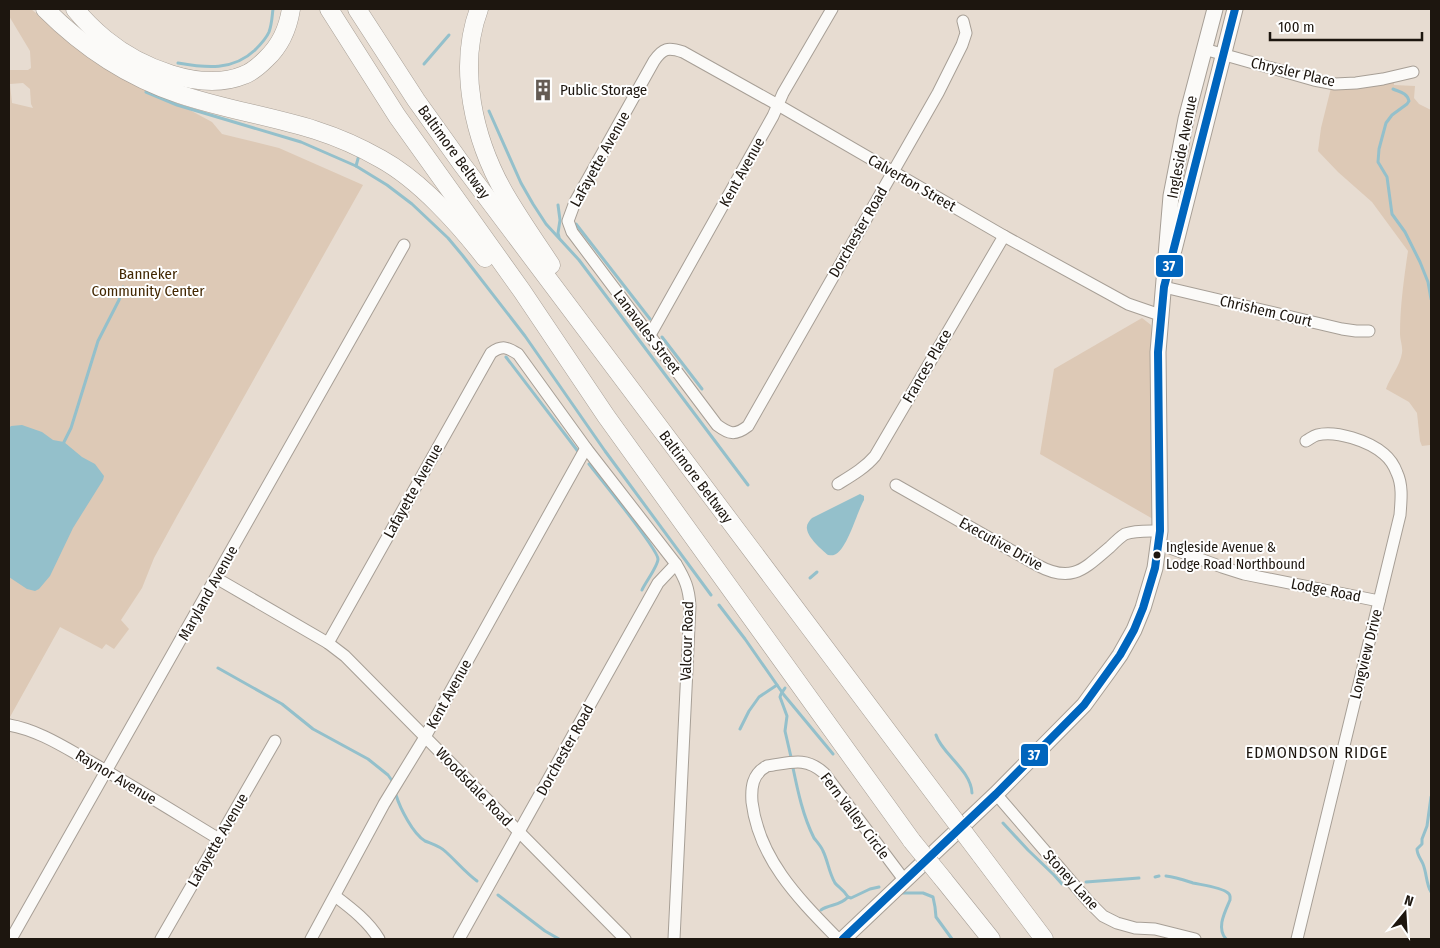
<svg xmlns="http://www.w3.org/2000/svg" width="1440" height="948" font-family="'Fira Sans Condensed',sans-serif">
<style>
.green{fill:#ddc9b6;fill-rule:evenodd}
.water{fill:#94c0cb}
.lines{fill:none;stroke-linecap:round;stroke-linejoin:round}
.stream{stroke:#94c0cb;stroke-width:3}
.minor-casing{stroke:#a79f96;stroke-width:13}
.major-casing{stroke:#a79f96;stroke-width:17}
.highway-casing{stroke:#a79f96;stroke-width:19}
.minor{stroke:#fbfaf8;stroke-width:11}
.major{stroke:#fbfaf8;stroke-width:15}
.highway{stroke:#fbfaf8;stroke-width:18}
.highway-bridge-casing{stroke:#a79f96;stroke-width:19;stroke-linecap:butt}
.highway-bridge{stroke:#fbfaf8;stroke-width:18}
.bus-1-casing{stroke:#fff;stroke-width:11}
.bus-1{stroke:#0065bd;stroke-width:8}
.bus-dot{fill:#1d160f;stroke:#fff;stroke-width:2}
.labels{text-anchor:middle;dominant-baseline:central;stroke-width:4;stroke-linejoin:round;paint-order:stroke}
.bus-label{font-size:14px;fill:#1d160f;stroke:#fff;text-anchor:start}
.street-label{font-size:15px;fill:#1d160f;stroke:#fff}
.poi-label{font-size:15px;fill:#1d160f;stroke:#fff;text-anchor:start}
.park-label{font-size:15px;fill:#422702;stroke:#fff}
.neighbourhood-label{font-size:16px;letter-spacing:1px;fill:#1d160f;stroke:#fff}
.line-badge{stroke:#fff;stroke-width:2}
.badge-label{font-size:14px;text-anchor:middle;font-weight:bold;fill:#fff}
</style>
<rect width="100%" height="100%" fill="#e7dcd1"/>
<g class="green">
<path d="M9,9h22l53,44 128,69 10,12 57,14 84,37 -186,331 -23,42 -12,30 -21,32 8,9 -15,20 -8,-5 -4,5 -42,-22 -50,90 -1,-1v-646h19l3,-2 -1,-17 -21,-35zM23,83l7,6 1,15 2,4 -21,-5 -2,-19z"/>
<path d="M1394,82v3l21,1 -1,12 5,6 12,6v332l-1,3 -8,1 -2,-5 -3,-28 -8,-11 -23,-13c4,-12 14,-23 16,-36 1,-6 -2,-13 -2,-19 0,-28 4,-56 8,-83l-36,-49 -34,-30 -20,-21 3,-23 10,-40z"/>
<path d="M1142,318l9,7 1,9 1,185 -113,-65 14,-85z"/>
</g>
<g class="water">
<path d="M22,425l20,7 11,8 11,2 18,15 13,7 9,12 -1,4 -30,48 -23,48 -11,13 -4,2 -8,-2 -18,-12v-149l2,-2z"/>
<path d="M860,494l4,2v4c-7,12 -16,47 -28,54 -3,2 -5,1 -8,1 -6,-5 -20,-17 -21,-26 -1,-4 2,-8 5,-11z"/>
</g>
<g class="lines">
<g class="stream">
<path d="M178,63c28,5 55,8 77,-13 5,-5 11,-11 14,-18 3,-8 3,-16 4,-23"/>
<path d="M424,64l25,-29"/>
<path d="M1393,89c7,3 14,4 16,12l-2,3 -15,11 -6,8 -7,26 -1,13 9,15 5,37 13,18 15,30 8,20 3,17"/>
<path d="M146,92l31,13 124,37 55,24 31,19 25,19 36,34 15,18 62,80 80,115 106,144"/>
<path d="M489,111l32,72 12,21 13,20 33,36 169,225"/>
<path d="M356,166l3,-11"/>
<path d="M558,205l2,15 -2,13 1,4"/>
<path d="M576,224l74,95"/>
<path d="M662,337l40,52"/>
<path d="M506,357l74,97"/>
<path d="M64,442l7,-14 27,-87 21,-41 4,-13"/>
<path d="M589,464c10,13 69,85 69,95 0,7 -13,24 -16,31"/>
<path d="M810,578l7,-6"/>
<path d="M719,605l26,34 39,56 49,59"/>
<path d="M218,668l64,36 31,25 55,30 20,16 5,7"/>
<path d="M785,688l-4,6 -1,3 7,19 -2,15 6,26"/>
<path d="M740,729l9,-18 10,-14 18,-12"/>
<path d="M936,735c6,19 35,35 36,58"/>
<path d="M793,768c5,24 10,48 21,70 3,4 7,8 9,13 5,10 6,22 12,32 4,5 8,6 13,14"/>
<path d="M396,795c4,13 17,39 29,46 7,3 15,5 21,11 10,9 19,20 31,29"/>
<path d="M1431,797l-4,29 -5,13v5l-5,5c0,6 4,10 6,15 4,10 3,20 8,28"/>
<path d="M1003,823l25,27 26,25 8,9"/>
<path d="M1166,876c10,1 18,4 27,7 9,2 28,4 35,10 3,2 2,4 2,7 -5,12 -14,28 -4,39"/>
<path d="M1155,877l4,-1"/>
<path d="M1086,882l53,-4"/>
<path d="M903,893h20l10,4 2,10 1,10 16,22"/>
<path d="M498,895l47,36 14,8"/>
<path d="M821,910c9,-6 19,-4 27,-13l3,1 19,-9 9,-2"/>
</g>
<g class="minor-casing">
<g id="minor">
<path d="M963,21l3,12 -4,12 -24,48 -190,333c-13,10 -19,8 -31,-1l-145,-193 -4,-11 7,-19 79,-141c9,-13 14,-14 29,-9l95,53 226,131 124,68 32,11"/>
<path d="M1204,49l110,31 21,4 21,-1 27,-4 30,-7"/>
<path d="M1164,287l178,42 14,2h13"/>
<path d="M650,335l123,-219 10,-23 49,-84"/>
<path d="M838,484c13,-8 27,-16 37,-28l129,-220"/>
<path d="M896,485l141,80c35,19 47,4 73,-18 4,-4 10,-10 15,-13 11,-4 24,-3 35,-3"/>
<path d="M1159,544l63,23 22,7 135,27"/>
<path d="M216,578l112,65 17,13 280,283"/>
<path d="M328,643l163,-290c11,-8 16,-6 27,1l68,94 90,116c9,15 13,24 14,42l-16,333"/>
<path d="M9,725c29,5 55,22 80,36 44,25 87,52 130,78"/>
<path d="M996,794l93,108 14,14 14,7 18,5 20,1 40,10"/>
<path d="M335,896c17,13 33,25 44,43"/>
<path d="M11,939l393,-694"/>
<path d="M161,939l114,-198"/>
<path d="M311,939l73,-135 41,-67 161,-289"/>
<path d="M459,939l199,-356 18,-19"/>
<path d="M838,939c-38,-39 -79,-79 -86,-137 -1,-14 0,-28 15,-36 23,-3 38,-10 57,7l81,108"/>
<path d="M1297,939l103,-424c1,-14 3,-29 -3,-42 -3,-8 -7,-14 -13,-19 -15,-13 -48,-24 -67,-19 -4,1 -7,4 -11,6"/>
</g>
</g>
<g class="major-casing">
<g id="major">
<path d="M1174,250l61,-241"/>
<path d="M843,939l153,-145 88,-89 24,-33 12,-17 14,-25 9,-22 12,-40 5,-37 -2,-179 13,-156 15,-77 29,-110"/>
</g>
</g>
<g class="highway-casing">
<g id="highway">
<path d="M45,9c38,38 83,68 134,85 44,15 91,22 136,36 22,7 45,17 66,29 38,21 77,64 104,99"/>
<path d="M75,9c9,11 19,21 30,30 34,28 96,54 139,36 8,-3 16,-10 22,-16 14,-13 22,-31 25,-50"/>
<path d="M329,9l68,107 125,175 84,125 306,425"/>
<path d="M357,9l59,91 45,63 482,642"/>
<path d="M479,9c-22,59 -5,131 26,185 14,24 30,47 46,71"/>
<path d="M980,854l64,85"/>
<path d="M943,879l48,60"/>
</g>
</g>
<use href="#minor" class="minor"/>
<use href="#major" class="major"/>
<use href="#highway" class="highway"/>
<g class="highway-bridge-casing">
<g id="highway-bridge">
<path d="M943,805l37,49"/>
<path d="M912,841l31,38"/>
</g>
</g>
<use href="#highway-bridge" class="highway-bridge"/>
<g class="bus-1-casing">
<path id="bus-1" d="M843,939l153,-145 88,-89 36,-50 14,-25 9,-22 12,-40 5,-37 -2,-179 6,-65 71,-278"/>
</g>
<use href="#bus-1" class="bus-1"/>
</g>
<defs>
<g id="building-bare" transform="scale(1.725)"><path d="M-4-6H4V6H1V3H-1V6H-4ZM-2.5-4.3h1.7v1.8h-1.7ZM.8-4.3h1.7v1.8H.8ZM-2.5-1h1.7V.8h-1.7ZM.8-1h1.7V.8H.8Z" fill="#645b53" stroke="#fff" stroke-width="2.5" paint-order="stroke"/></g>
</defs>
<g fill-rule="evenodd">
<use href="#building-bare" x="543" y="90"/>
</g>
<circle class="bus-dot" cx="1157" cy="555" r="4.5"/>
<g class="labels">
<g class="bus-label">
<text x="1166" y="547">Ingleside Avenue &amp;<tspan x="1166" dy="17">Lodge Road Northbound</tspan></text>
</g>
<g class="street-label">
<text transform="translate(1293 72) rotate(13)">Chrysler Place</text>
<text transform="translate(1182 147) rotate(-79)">Ingleside Avenue</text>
<text transform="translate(454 152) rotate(54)">Baltimore Beltway</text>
<text transform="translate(600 159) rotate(-61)">LaFayette Avenue</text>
<text transform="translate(742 172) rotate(-61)">Kent Avenue</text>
<text transform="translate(912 183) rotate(30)">Calverton Street</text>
<text transform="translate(858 232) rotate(-60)">Dorchester Road</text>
<text transform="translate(1266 311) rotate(13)">Chrishem Court</text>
<text transform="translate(647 332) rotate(53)">Lanavales Street</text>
<text transform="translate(927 366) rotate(-60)">Frances Place</text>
<text transform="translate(696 477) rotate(53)">Baltimore Beltway</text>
<text transform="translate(413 491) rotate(-61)">Lafayette Avenue</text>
<text transform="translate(1001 544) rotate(29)">Executive Drive</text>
<text transform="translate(1326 590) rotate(11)">Lodge Road</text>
<text transform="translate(208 593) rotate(-61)">Maryland Avenue</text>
<text transform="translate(687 641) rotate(-88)">Valcour Road</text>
<text transform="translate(1366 654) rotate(-76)">Longview Drive</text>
<text transform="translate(449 694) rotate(-61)">Kent Avenue</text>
<text transform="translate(565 750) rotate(-61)">Dorchester Road</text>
<text transform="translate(116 777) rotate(31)">Raynor Avenue</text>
<text transform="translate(474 787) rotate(46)">Woodsdale Road</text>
<text transform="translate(855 816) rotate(53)">Fern Valley Circle</text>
<text transform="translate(218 840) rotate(-60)">Lafayette Avenue</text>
<text transform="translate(1071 880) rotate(48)">Stoney Lane</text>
</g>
<g class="poi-label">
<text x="560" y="90">Public Storage</text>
</g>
<g class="park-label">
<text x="148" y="274">Banneker<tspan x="148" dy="17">Community Center</tspan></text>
</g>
<g class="neighbourhood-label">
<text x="1317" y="752">EDMONDSON RIDGE</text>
</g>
</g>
<g class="line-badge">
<rect x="1155" y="254" width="29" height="24" rx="5" fill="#0065bd"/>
<rect x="1020" y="743" width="29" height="24" rx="5" fill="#0065bd"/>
</g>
<g class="badge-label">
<text x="1169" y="271">37</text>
<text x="1034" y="760">37</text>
</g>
<rect width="1440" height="948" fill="none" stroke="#1d160f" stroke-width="20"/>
<g transform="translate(1405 913) rotate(18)" stroke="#ffffff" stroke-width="4" paint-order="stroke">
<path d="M0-4L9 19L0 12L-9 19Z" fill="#1d160f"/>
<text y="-8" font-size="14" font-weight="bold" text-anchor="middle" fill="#1d160f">N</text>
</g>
<path d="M1270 32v8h152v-8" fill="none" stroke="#1d160f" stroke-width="2.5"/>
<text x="1278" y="32" font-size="15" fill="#1d160f" stroke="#ffffff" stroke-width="4" paint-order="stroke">100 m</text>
</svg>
